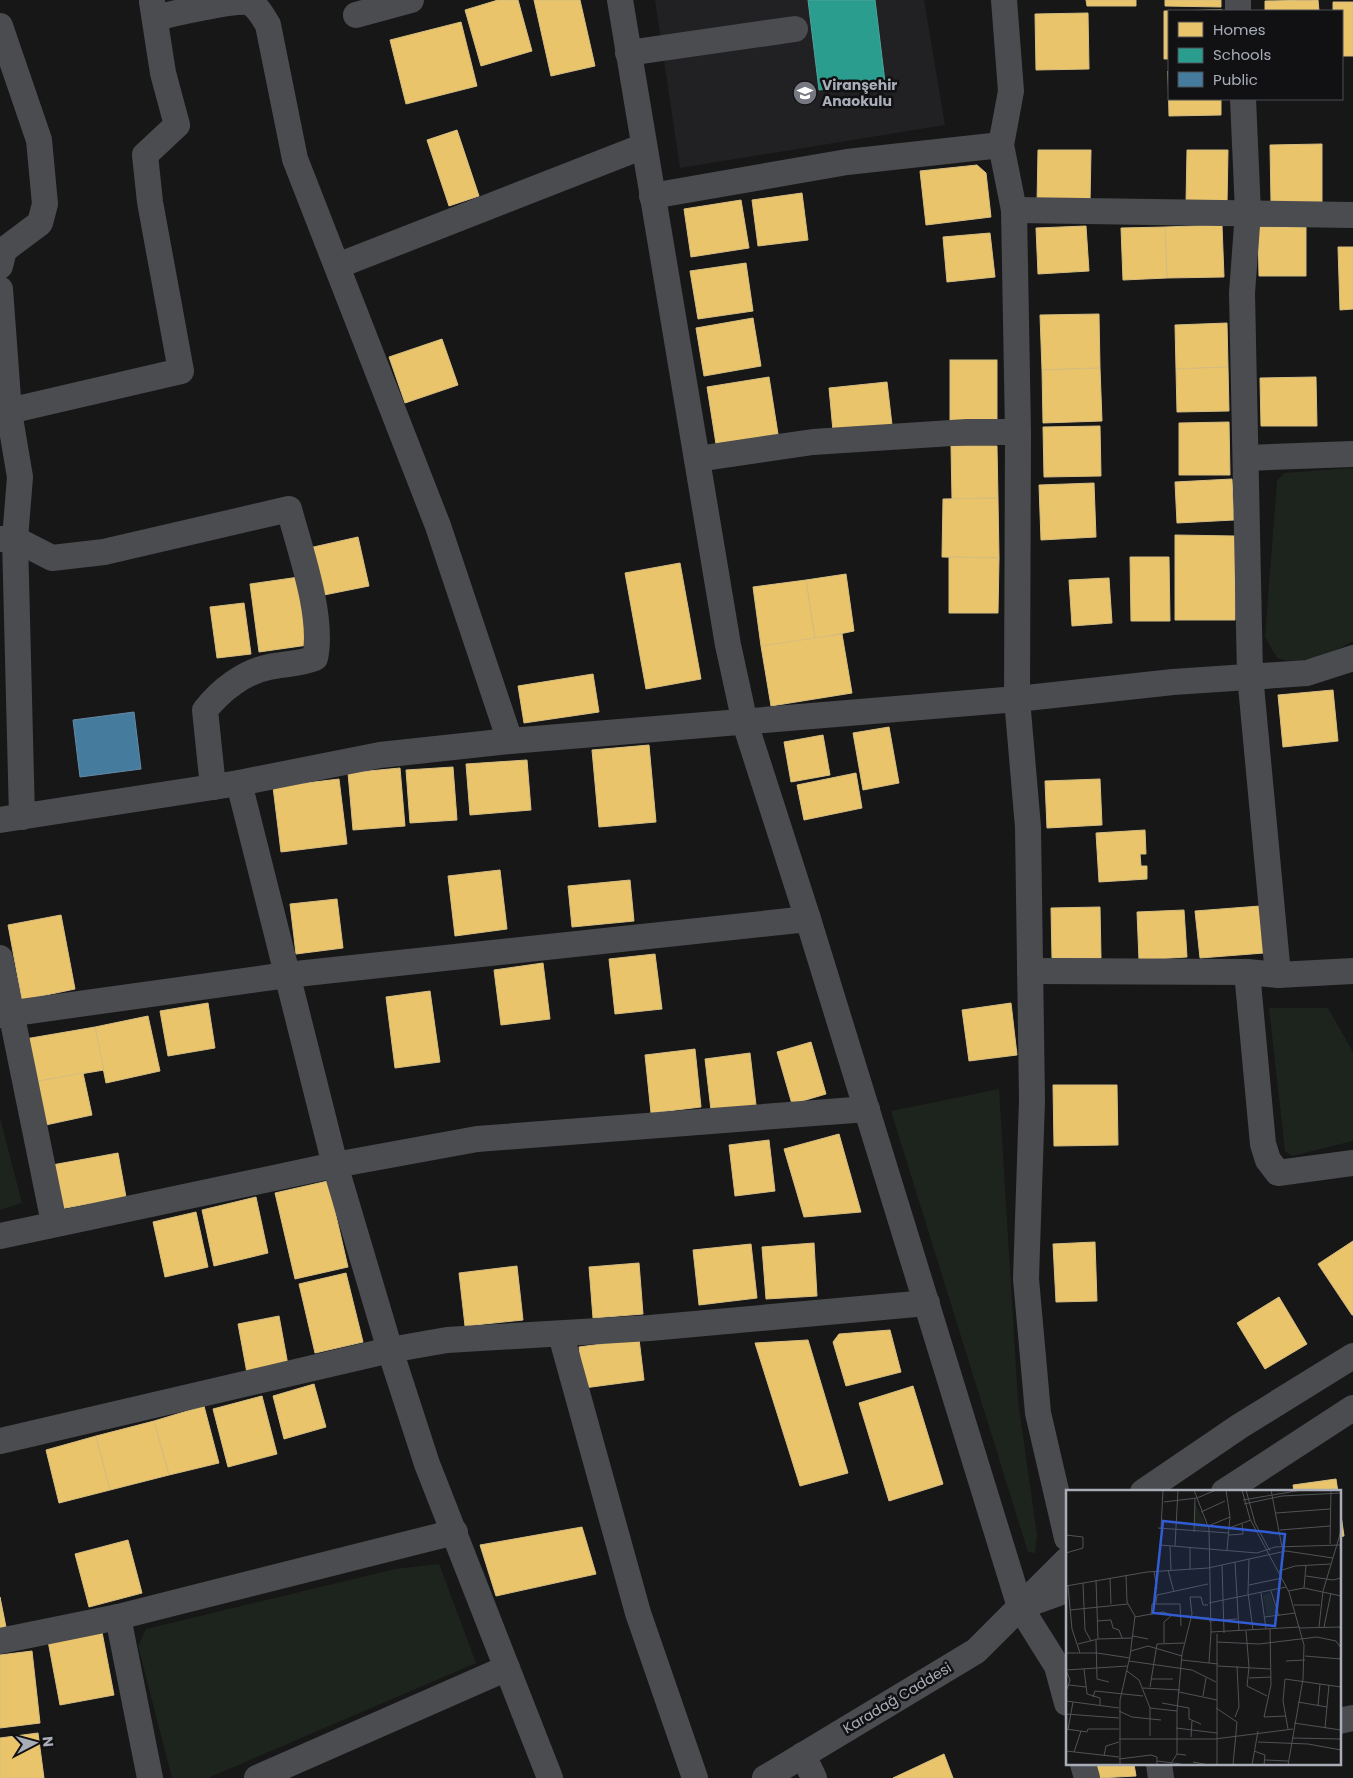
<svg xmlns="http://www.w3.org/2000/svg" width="1353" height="1778" font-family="Poppins,sans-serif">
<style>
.built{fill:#212123}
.green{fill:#1d241e}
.homes{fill:#e9c46a;stroke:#d6bd81}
.schools{fill:#2a9d8f;stroke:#50a29b}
.public{fill:#457b9d;stroke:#638aa5}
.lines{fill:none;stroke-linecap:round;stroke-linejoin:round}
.minor{stroke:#4b4c50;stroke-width:26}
.labels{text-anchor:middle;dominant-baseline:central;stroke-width:5;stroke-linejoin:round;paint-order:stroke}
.poi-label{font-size:14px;font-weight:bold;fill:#a8adb8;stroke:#111113;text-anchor:start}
.street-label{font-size:14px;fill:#a8adb8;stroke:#111113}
.inset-road{fill:none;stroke:#515357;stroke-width:1}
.view{fill:#325cd3;fill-opacity:0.15;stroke:#325cd3;stroke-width:2.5}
.inset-edge{fill:none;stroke:#a8adb8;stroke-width:2.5}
</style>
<rect width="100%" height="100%" fill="#171717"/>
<path class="built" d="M655,0h269l21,125 -265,43z"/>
<g class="green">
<path d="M1353,468v173c-20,12 -53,25 -76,17l-12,-21 12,-156 7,-8z"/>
<path d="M1328,1008l25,44v89l-61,15 -7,-5 -16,-143z"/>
<path d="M999,1089l19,312 19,134 -2,18 -7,-1 -137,-441z"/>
<path d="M0,1118l22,85 -22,7z"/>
<path d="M439,1564l37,99 -268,115h-36l-34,-132 8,-17 249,-60z"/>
</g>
<g class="homes">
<path d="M498,0h20l14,51 -51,15 -16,-56z"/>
<path d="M534,0h46l15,66 -44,10z"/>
<path d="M1086,0h50v6h-49z"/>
<path d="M1165,0h56v7l-56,-1z"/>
<path d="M1318,0l1,11h-54v-10z"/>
<path d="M1333,2h20v54h-11v-45h-9z"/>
<path d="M1222,10l-53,1v48h-5v-48z"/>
<path d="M1088,13l1,56 -53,1 -1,-56z"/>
<path d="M461,22l16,64 -71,18 -16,-64z"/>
<path d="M1168,71l1,28h52v16l-52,1z"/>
<path d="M457,130l22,66 -30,10 -22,-66z"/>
<path d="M1322,144v58l-51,1 -1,-58z"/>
<path d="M1038,150h53l-1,53h-53z"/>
<path d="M1187,150h41l-1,54 -41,-1z"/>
<path d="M977,165l9,8 5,44 -65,8 -6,-54z"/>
<path d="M802,193l6,47 -50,6 -6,-46z"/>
<path d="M741,200l8,48 -58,9 -7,-48z"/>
<path d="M1222,225l2,52 -57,1 -2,-51z"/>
<path d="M1086,226l3,45 -51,3 -2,-46z"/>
<path d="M1165,227l2,51 -44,2 -2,-52z"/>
<path d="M1258,227h48v49h-47z"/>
<path d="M990,233l5,44 -48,5 -4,-45z"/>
<path d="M1338,247h15v62l-13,1z"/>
<path d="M746,263l7,48 -55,8 -8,-48z"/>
<path d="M1099,314l1,54 -58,2 -2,-55z"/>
<path d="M753,318l8,48 -57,10 -8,-48z"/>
<path d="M1227,323l1,44 -52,2 -1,-44z"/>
<path d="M442,339l16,46 -53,18 -16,-46z"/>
<rect x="950" y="360" width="47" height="60"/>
<path d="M1228,367l1,44 -52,1 -1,-43z"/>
<path d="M1100,368l2,53 -59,2 -1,-53z"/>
<path d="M769,377l9,57 -62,10 -9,-57z"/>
<path d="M1316,377l1,49h-56l-1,-48z"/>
<path d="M887,382l5,43 -59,6 -4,-43z"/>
<path d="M1229,422l1,53h-51v-52z"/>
<path d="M1100,426l1,50 -57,1 -1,-50z"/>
<path d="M951,446h46l1,52 -46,1z"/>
<path d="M1232,479l2,41 -57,3 -2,-41z"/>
<path d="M1094,483l2,54 -55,3 -2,-55z"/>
<path d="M998,498l1,60 -57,-1 1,-58z"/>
<path d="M1175,535l60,1v84h-60z"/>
<path d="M358,537l11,49 -50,10 -10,-48z"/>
<path d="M949,557l50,1 -1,55h-49z"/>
<path d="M1130,557h39l1,64h-39z"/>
<path d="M680,563l21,116 -55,10 -21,-116z"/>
<path d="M846,574l8,57 -39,8 -9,-59z"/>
<path d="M299,577l9,68 -49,7 -9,-68z"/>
<path d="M1109,578l3,45 -40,3 -3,-46z"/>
<path d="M806,580l9,59 -54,7 -8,-59z"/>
<path d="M244,603l7,51 -34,4 -7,-51z"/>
<path d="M842,634l10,59 -81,13 -10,-60z"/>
<path d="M593,674l6,38 -75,11 -6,-37z"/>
<path d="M1333,690l5,51 -55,6 -5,-52z"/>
<path d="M889,727l10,56 -36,7 -10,-57z"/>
<path d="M823,735l7,40 -39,7 -7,-40z"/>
<path d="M649,745l7,77 -57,5 -7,-77z"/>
<path d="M527,760l4,50 -61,5 -4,-51z"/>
<path d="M453,767l4,53 -47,3 -4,-53z"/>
<path d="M400,768l5,58 -52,4 -5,-57z"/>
<path d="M856,773l6,35 -58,12 -7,-35z"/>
<path d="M339,779l8,65 -66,8 -8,-65z"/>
<path d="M1100,779l2,46 -55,3 -2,-47z"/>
<path d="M1145,830l1,24h-6l1,12h6v13l-48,3 -3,-49z"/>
<path d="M500,870l7,59 -52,7 -7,-60z"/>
<path d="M630,880l4,41 -62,6 -4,-41z"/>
<path d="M337,899l6,49 -47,6 -6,-50z"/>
<path d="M1260,906l4,47 -64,5 -5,-47z"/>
<path d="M1100,907l1,51h-49l-1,-50z"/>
<path d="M1184,910l3,47 -48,3 -2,-48z"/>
<path d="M61,915l14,74 -53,11 -14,-75z"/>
<path d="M655,954l7,55 -47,5 -6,-55z"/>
<path d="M543,963l7,56 -49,6 -7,-55z"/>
<path d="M430,991l10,71 -45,6 -9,-71z"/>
<path d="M208,1003l7,45 -47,8 -8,-45z"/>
<path d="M1011,1003l6,52 -48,6 -7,-51z"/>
<path d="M148,1016l12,55 -54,12 -11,-56z"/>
<path d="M95,1027l9,43 -71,12 -8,-43z"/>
<path d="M811,1042l15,52 -34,10 -15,-52z"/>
<path d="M695,1049l6,58 -50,6 -6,-58z"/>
<path d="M750,1053l6,52 -45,5 -6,-51z"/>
<path d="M83,1073l9,42 -51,11 -8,-44z"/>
<path d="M1053,1085h64l1,60 -64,1z"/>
<path d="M839,1134l22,78 -57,5 -20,-68z"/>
<path d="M769,1140l6,51 -40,5 -6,-51z"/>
<path d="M118,1153l8,44 -66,12 -8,-44z"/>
<path d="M328,1181l20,86 -53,12 -20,-86z"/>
<path d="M256,1197l12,56 -54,13 -12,-56z"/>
<path d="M196,1212l12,55 -43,10 -12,-55z"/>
<path d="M1353,1241v74h-1l-34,-51z"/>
<path d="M1095,1242l2,59 -41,1 -3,-58z"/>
<path d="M814,1243l3,53 -51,3 -4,-52z"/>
<path d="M751,1244l6,54 -58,7 -6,-55z"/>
<path d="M639,1263l4,51 -50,4 -4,-51z"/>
<path d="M517,1266l6,54 -58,6 -6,-53z"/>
<path d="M346,1273l17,69 -48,11 -16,-69z"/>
<path d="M1279,1297l28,47 -42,25 -28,-46z"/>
<path d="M279,1316l9,49 -41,8 -9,-49z"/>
<path d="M890,1330l11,42 -55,14 -13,-44 6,-8z"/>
<path d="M639,1339l5,41 -60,8 -5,-41z"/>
<path d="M808,1340l40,133 -48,13 -45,-143z"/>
<path d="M314,1384l12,43 -42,12 -11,-43z"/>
<path d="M913,1386l30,98 -54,17 -30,-98z"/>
<path d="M262,1396l15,58 -49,13 -15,-58z"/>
<path d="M204,1406l15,57 -50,12 -15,-54z"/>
<path d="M154,1421l15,54 -59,15 -14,-54z"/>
<path d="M96,1436l14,54 -51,13 -13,-53z"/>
<path d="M1336,1479l2,13h-44l-1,-7z"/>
<path d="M1339,1502l5,34 -5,1z"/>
<path d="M582,1527l14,47 -100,22 -16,-51z"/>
<path d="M128,1540l14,53 -53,14 -14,-53z"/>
<path d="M0,1597l6,30 -6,1z"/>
<path d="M102,1632l12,63 -54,10 -12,-64z"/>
<path d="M32,1651l8,72 -40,5v-73z"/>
<path d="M38,1733l6,45h-44v-40z"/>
<path d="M944,1754l9,24h-60z"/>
<path d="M1094,1764h40l2,12 -38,2z"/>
</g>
<path class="schools" d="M808,0h67l10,82 -66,8z"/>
<path class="public" d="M134,712l7,57 -61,8 -7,-57z"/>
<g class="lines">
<g class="minor">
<path d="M620,0l108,645 17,78 63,196 212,688 37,59 10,37"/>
<path d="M1004,0l7,91 -10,54 13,65 4,222 -1,267 11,128 4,273 -6,179 12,134 29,125"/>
<path d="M1238,0v11"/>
<path d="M356,15l55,-15"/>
<path d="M156,18c18,-5 78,-18 92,-16 10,4 15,15 20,23l27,134 143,367 72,215"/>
<path d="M0,26l39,114 6,64 -5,19 -36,27 -4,16"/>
<path d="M628,53l167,-24"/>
<path d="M1243,99l5,113 -6,81 8,382 28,300"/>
<path d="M652,196l195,-34 154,-17"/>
<path d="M1014,210l339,5"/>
<path d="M337,266l307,-120"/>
<path d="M0,289l9,123 11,65 -5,62 7,278"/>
<path d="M0,413l181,-42 -31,-169 -5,-47 32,-30 -14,-52 -11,-71"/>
<path d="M1246,458l107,-4"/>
<path d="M697,459l116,-17 154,-10h51"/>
<path d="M0,539h15l37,19 52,-6 185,-43c11,41 35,108 26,149 -15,6 -30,6 -46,9 -25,5 -48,23 -64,43l8,77"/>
<path d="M239,783l96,382 55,185 37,114 123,314"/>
<path d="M0,820l239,-37 141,-28 130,-14 507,-42 156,-17 134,-9 46,-15"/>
<path d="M0,958l54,265"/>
<path d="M1030,971l217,1 31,3 75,-4"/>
<path d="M1247,972l16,172 5,16 10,13 75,-10"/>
<path d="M0,1015l287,-40 521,-56"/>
<path d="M0,1236l335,-71 142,-26 390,-30"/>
<path d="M561,1335l77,278 57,165"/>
<path d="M0,1441l390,-91 57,-10 203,-12 277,-25"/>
<path d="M1143,1492l97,-66 113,-70"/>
<path d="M1224,1492l129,-84"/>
<path d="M1028,1604l39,-14"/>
<path d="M118,1617l32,161"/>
<path d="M0,1641l118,-24 337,-85"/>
<path d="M1339,1721l14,-3"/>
<path d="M803,1755l11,23"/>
<path d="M1083,1764l4,14"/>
<path d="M1159,1764l2,14"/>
<path d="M257,1778l250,-110"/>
<path d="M765,1778l211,-127 91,-91"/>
</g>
</g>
<defs>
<g id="school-disc" transform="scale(1.25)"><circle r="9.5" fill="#757880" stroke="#111113"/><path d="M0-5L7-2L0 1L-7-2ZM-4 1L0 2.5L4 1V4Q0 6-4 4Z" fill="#fff"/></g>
</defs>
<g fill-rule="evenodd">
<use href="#school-disc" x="805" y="93"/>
</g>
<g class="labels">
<g class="poi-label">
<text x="822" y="85">Viranşehir<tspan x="822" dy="16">Anaokulu</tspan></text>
</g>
<g class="street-label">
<text transform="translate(897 1698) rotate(-31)">Karadağ Caddesi</text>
</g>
</g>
<g transform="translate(1066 1490)">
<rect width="275" height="275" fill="#171717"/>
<path d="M129,13l12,24v4l-12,-2zM204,103l7,21 -10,2 -4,-21z" fill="#1d241e"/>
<path class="inset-road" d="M128,0l15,39 2,103 89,-5M160,0l4,27 -3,33M176,0l8,29 39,73 15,53 -1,34 -15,86M180,0l9,33 15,28M205,0l11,57M177,10l59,-10M98,12l33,-4 19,-8M178,14l38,-8 59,-3M135,22l24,-11M210,23l54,-4M142,36l22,-9M92,38l71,5M163,38l22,-8M95,39l2,-39M214,40l50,-4M128,42l1,-33M0,45l17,2v11l-17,5M163,45l14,-1 -1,-10M264,54l1,-54M94,55l97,8 18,-6 66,-2M104,56l1,24M109,56l3,-56M183,69l-1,34 5,37M169,72l4,69M156,75l2,68M124,79v-22M102,80l6,22M88,81l3,18M213,81l16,-5 36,-2M240,86l27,4 8,-2M44,88l1,26M30,90l2,59M17,93l2,47 6,11M183,95l33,-7M0,96l81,-14 61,-4 78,-17 47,7M2,96l4,43 8,24M238,98l2,-23M205,101l8,25M222,101l16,-3 37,8M195,103l5,36M90,113l1,-8 51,-11M143,113l77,-16M228,115h26M4,120l58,-6M85,125l1,-11h28l1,22M69,127l28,-5 9,3 37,3M199,127l30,-4M31,131l14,-1 2,8 6,2 3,8M143,131l28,-2M253,137l4,-36 18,-60M258,137l7,-34M234,138l41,-1M204,139l1,56 -7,32 22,-1M180,141l3,36 -2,19 20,10M151,144v131M67,146l15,3M30,150l1,39 12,3M151,152l42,2 58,-7 19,4 5,7M98,153v-21l8,-7M12,154l20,-5 34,-1M65,161l17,-5 34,10M0,163h31l33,5M239,166l36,3M116,170l36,4M63,171l63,9 24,12M220,171l19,-1M143,173l2,-31M152,176l52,3M18,179l3,25 13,4v8M0,180l61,-4M61,181l12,9 11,28 27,3M183,188l22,-1M85,189h22M3,195l17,2M84,197l7,-43 27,-1M77,198l37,2M0,202l4,-12 -4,-10M113,202l38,8M137,206l3,-18M27,207l2,-6 48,5M0,211l53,7M232,212l29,5M96,213l27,5v11l12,5M252,216l2,-22M150,218l21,14 -4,43M53,221l13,6 29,3M0,224l53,4M169,227l4,-10 -2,-41M228,233l47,7M110,238l41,5M259,238l4,-43M0,239l21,3 1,-3h31M2,239l5,-27M222,239l-5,-28 2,-22 56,8M84,246v-28M125,247l1,-16M226,248l49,1M53,249h96l78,-10M192,252l50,2 33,6M0,261l53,6M188,261l11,4 -1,10M8,262l7,-21M111,264v-43l5,-57 10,-40 -2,-17h11l2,8h5M38,266l2,-10 13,-4M53,269l32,-4 6,2v8M199,270l23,1M91,271l24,3M127,272l16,3M54,275v-65l10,-44 5,-40 -8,-14 -1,-27M104,275l7,-11 9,1M186,275l6,-34"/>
<path class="view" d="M97,31l122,13 -10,92 -122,-13z"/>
<rect width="275" height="275" class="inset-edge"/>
</g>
<rect x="1168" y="10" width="175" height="90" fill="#111113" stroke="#4d4f55"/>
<rect x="1178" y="22" width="25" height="15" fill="#e9c46a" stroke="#4d4f55"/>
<text x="1213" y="35" font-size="15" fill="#a8adb8">Homes</text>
<rect x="1178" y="48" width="25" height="15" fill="#2a9d8f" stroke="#4d4f55"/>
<text x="1213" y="60" font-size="15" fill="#a8adb8">Schools</text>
<rect x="1178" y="72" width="25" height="15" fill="#457b9d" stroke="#4d4f55"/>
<text x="1213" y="85" font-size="15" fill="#a8adb8">Public</text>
<g transform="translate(35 1743) rotate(84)" stroke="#111113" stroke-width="4" paint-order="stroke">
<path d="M0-4L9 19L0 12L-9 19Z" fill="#a8adb8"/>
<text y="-8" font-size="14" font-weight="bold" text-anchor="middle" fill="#a8adb8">N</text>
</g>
</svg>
